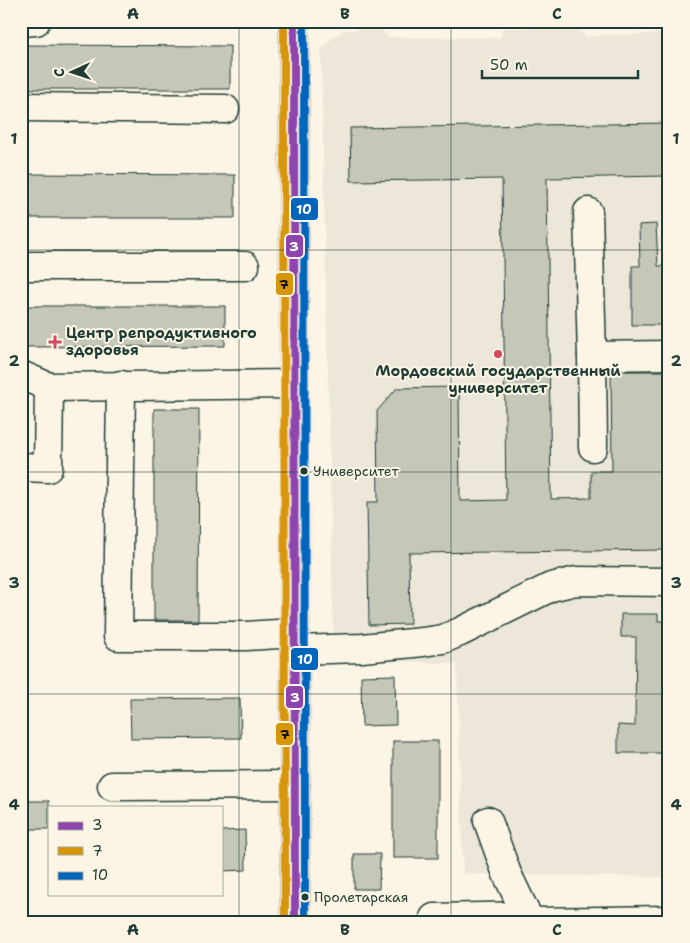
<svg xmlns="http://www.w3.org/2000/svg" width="690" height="943" font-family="'Shantell Sans',sans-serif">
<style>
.built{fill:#ece7d8}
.building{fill:#c5c7b9;stroke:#1f3d34}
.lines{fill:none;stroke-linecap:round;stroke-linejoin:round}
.minor-casing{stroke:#1f3d34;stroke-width:31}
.major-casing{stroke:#1f3d34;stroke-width:31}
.minor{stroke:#fcf5e5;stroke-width:28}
.major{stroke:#fcf5e5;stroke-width:28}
.bus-1-casing{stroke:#fcf5e5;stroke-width:11}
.bus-2-casing{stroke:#fcf5e5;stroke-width:11}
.bus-3-casing{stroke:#fcf5e5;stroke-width:11}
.bus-1{stroke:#8e44ad;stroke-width:8}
.bus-2{stroke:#d79608;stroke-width:8}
.bus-3{stroke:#0065bd;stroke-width:8}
.grid{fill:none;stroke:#1f3d34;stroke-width:1;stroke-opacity:0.55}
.poi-dot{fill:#d1495b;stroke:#fcf5e5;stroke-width:2}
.bus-dot{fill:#1f3d34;stroke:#fcf5e5;stroke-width:2}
.labels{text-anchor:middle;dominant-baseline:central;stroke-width:4;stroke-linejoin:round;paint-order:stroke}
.bus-label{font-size:14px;fill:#1f3d34;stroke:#fcf5e5;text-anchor:start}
.poi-label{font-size:15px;font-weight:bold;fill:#1f3d34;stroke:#fcf5e5;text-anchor:start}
.line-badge{stroke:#fcf5e5;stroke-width:2}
.badge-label{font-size:14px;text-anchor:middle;font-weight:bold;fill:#fff}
.pale-badge-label{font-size:14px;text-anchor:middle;font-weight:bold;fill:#111}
.neatline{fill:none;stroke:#1f3d34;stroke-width:2}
.grid-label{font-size:16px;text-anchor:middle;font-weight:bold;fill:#1f3d34}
</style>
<rect width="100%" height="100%" fill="#fcf5e5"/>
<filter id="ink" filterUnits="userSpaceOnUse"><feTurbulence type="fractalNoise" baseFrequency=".02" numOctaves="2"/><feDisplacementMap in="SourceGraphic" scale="10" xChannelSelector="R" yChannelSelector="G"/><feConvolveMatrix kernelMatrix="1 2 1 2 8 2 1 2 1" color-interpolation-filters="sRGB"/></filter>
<g filter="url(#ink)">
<path class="built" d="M378,28l11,9 112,1 1,-10h74l9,8 84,-3v844l-206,-3 -6,-210 -123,-6 -13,-608 12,-13 11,-7z"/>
<g class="building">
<path d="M21,45l209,1v43h-209z"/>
<path d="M669,123v53l-122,2 4,321 40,-1v-27h21l-1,-100h58v179l-260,3 1,71 -41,1 -2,-123h11l-1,-91 20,-23 62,-1 1,114 46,-1 -4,-321 -151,2 -1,-53z"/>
<path d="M21,174l214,1v43h-214z"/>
<path d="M656,224l2,42h11v59h-37v-59h8l-1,-41z"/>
<path d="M21,306h204v40l-204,1z"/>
<path d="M154,409h45l-1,211h-44z"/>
<path d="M621,614h37v7h11v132h-51v-28l17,1 1,-89h-15z"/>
<path d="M395,675l1,50 -34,1 -1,-50z"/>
<path d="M240,698l1,40 -110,1 -1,-40z"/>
<rect x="393" y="741" width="45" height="117"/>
<rect x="21" y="801" width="28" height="28"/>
<path d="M245,830l1,40 -25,1v-40z"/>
<path d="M354,854h26l-1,35h-25z"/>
</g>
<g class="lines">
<g class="minor-casing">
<g id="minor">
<path d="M21,22l15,-1"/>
<path d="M21,107l204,2"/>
<path d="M588,212l4,144 77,-1"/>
<path d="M21,266h224"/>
<path d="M592,356l1,91"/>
<path d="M21,375l28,12 245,-3"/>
<path d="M121,385l-3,251h128l48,-3"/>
<path d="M21,467l27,1 1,-81"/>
<path d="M295,650l67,-2 61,-6 20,-3 17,-7 91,-45 25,-6 93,1"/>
<path d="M112,786l183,-1"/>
<path d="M488,821l19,53 23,48"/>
<path d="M434,918l94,-2"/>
<path d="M533,922l136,-2"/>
</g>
</g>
<g class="major-casing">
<path id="major" d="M294,21l1,901"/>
</g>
<use href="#minor" class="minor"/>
<use href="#major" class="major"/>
<g class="bus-1-casing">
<path id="bus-1" d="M294,21l1,901"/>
</g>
<g class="bus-2-casing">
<path id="bus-2" d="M284,21l1,901"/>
</g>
<g class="bus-3-casing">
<path id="bus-3" d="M304,21l1,901"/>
</g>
<use href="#bus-1" class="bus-1"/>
<use href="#bus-2" class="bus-2"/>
<use href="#bus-3" class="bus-3"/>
</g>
</g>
<path class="grid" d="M239,21v901M451,21v901M21,250h648M21,472h648M21,694h648"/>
<g class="poi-dot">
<path d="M52.5 334.5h5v5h5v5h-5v5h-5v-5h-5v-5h5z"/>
<circle cx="498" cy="354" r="5"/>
</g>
<g class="bus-dot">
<circle cx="304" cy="471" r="4.5"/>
<circle cx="305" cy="897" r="4.5"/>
</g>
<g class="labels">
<g class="bus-label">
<text x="313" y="471">Университет</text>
<text x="314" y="897">Пролетарская</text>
</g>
<g class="poi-label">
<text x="66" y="333">Центр репродуктивного<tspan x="66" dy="17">здоровья</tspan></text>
<text x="498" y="371" text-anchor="middle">Мордовский государственный<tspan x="498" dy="17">университет</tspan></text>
</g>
</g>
<g class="line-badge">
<rect x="290" y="197" width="29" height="24" rx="5" fill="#0065bd"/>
<rect x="285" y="234" width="19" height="24" rx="5" fill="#8e44ad"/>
<rect x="275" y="272" width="19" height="24" rx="5" fill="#d79608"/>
<rect x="290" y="647" width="29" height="24" rx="5" fill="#0065bd"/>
<rect x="285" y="685" width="19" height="24" rx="5" fill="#8e44ad"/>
<rect x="275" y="722" width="19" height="24" rx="5" fill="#d79608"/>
</g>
<g class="badge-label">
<text x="304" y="214">10</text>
<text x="294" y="251">3</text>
<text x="305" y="664">10</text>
<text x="295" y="702">3</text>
</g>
<g class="pale-badge-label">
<text x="284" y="289">7</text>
<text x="285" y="739">7</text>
</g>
<rect width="690" height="943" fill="none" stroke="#fcf5e5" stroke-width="55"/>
<rect x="48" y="806" width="175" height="90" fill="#fcf5e5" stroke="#a4ab9e"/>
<rect x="58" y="822" width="25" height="8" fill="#8e44ad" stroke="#a4ab9e"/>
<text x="92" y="830" font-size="15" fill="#1f3d34">3</text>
<rect x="58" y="847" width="25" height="8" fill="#d79608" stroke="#a4ab9e"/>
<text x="92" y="856" font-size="15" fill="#1f3d34">7</text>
<rect x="58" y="872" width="25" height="8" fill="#0065bd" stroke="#a4ab9e"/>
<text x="92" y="880" font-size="15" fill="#1f3d34">10</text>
<g transform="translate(72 72) rotate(267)" stroke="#fcf5e5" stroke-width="4" paint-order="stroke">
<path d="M0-4L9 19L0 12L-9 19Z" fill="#1f3d34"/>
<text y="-8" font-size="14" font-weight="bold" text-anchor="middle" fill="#1f3d34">С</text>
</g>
<path d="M482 70v8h156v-8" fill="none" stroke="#1f3d34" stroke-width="2.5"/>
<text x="490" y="70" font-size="15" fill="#1f3d34" stroke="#fcf5e5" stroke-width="4" paint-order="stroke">50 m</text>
<rect x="28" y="28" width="634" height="888" class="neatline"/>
<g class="grid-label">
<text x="133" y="19">A</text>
<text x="345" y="19">B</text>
<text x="557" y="19">C</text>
<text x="14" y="144">1</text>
<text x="676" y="144">1</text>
<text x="14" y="366">2</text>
<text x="676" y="366">2</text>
<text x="14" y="588">3</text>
<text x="676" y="588">3</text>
<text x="14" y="810">4</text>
<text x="676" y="810">4</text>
<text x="133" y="935">A</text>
<text x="345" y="935">B</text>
<text x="557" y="935">C</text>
</g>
</svg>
